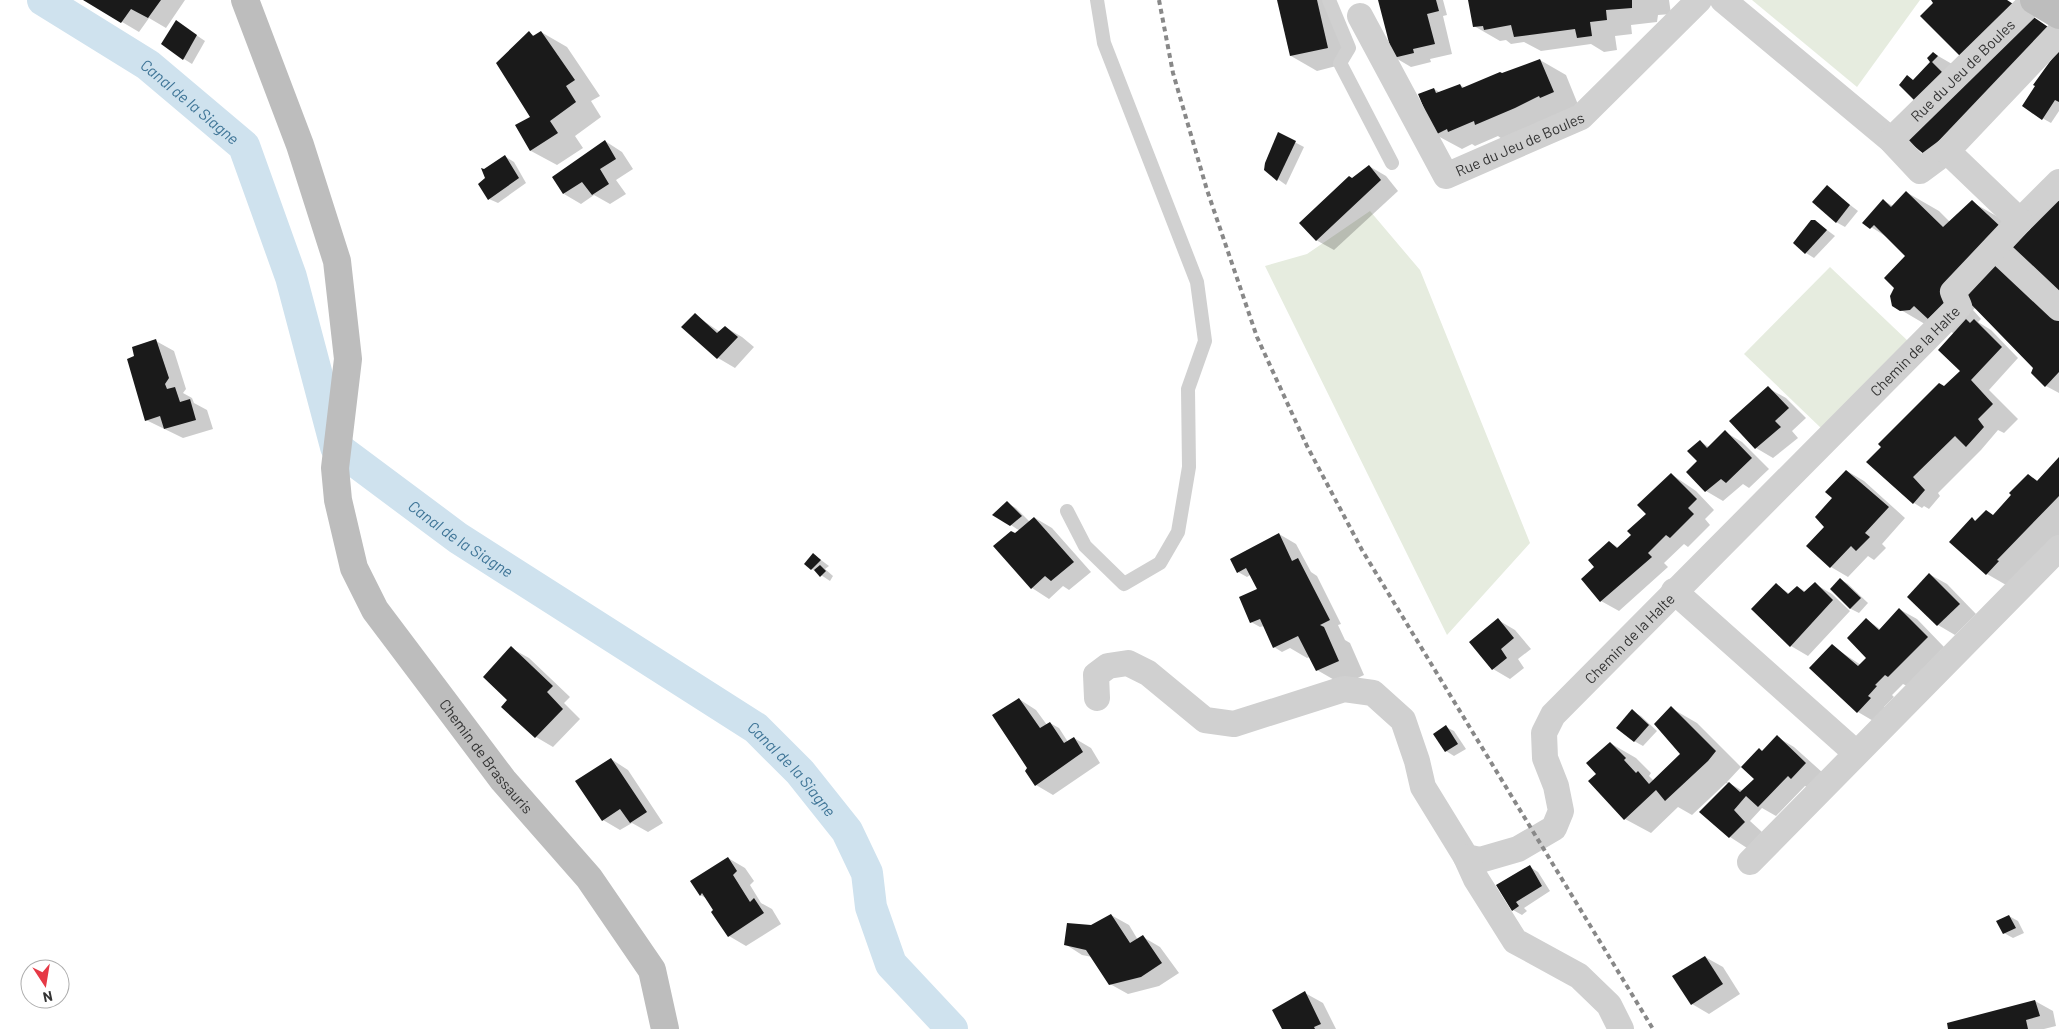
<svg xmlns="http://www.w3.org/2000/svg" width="2059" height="1029" font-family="Barlow,sans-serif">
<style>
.green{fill:#e6ecdf}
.shadow{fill:#0003}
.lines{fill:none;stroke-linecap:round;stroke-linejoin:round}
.canal{stroke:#cfe2ee;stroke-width:32}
.building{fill:#1a1a1a}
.lane{stroke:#d0d0d0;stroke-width:14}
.street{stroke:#d0d0d0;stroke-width:26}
.secondary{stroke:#bdbdbd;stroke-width:28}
.rail{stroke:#888;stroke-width:4;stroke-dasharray:5 4;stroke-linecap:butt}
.labels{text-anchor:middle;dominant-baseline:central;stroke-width:5;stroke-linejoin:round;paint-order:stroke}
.street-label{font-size:15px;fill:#333;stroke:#fff}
.water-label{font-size:16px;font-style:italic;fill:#3f7597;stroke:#fff}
</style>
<rect width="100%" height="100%" fill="#fff"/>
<g class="green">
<path d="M1752,0h168l-63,87z"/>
<path d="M1370,211l50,59 110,273 -83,92 -182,-369 42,-12z"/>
<path d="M1830,267l79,75 -87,87 -78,-75z"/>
</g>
<g class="shadow">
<path d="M85,0h100l-19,28 -17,-10 -10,14z"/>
<path d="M1278,0h51l16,24 -1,40 -27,7 -26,-15z"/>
<path d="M1380,0h63l4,15 -4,1 9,38 -22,5 1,3 -20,5 -17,-10z"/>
<path d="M1469,0h200l2,14 -13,1 -1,7 -26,3 1,9 -17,2 2,14 -13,2 -13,-8 -50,7 -17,-9 -13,2 -5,-4 -6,1 -26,-15z"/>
<path d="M1932,0h75l51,34 -20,20 8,7 -41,42 -10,-5 -6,6 2,2 -26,25 -2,-1 -29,29 -29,-22 27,-25 -12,-7 -20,-20 7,-8 7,4 17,-18 -3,-5 5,-5 38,22 8,-8 -12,-6 -45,-45 12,-13z"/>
<path d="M177,22l28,19 -13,23 -8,-5z"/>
<path d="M541,32l26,15 33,49 -9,5 10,16 -26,19 8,12 -26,17 -26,-14 -15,-25 15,-9 -2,-84 6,3z"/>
<path d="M2059,51v60l-8,12 -9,-5z"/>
<path d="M1540,60l26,15 13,32 -77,32 -4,-3 -23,10 -3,-2 -10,5 -26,-14 -2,-46 7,4 19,-8 5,3z"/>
<path d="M1279,134l25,13 -18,38 -21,-15z"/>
<path d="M605,141l17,11 11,17 -17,11 10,14 -16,10 -16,-9 -13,9 -17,-10z"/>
<path d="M506,157l8,5 12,21 -28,20 -9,-4z"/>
<path d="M1369,166l17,10 12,15 -64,59 -18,-10 37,-61z"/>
<path d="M1827,187l31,24 -13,16 -9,-5z"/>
<path d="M1906,192l33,19 11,11 22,-20 33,19 54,70v102l-13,-7 -11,-18 -59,-61 -3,3 8,9 -3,3 13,8 27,28 -29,32 29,29 -14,14 -6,-3 -17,20 -43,43 2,3 -11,13 -5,-3 -2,2 -8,-5 -46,-41 92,-90 -5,-38 -11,-6 -9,2 -34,-20 6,-54 -17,-17 -27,-17 21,-21 9,5z"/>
<path d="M1815,221l20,15 -21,22 -8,-5z"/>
<path d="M695,315l25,17 5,-5 17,10 12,10 -19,21 -17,-10 -35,-31z"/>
<path d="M156,341l18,10 12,38 -3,4 9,5 2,5 13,7 6,19 -30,9 -37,-18 -11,-63z"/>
<path d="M1768,388l18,10 20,20 -14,13 6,7 -25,20 -17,-10z"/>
<path d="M1725,432l17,10 27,27 -20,19 -6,-4 -20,17 -17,-10 -8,-31 3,-18 8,5z"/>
<path d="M2059,459v78l-46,52 -26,-15 -15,-55 4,3 17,-6 35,-41 10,6z"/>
<path d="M1847,471l17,10 41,37 -23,26 4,4 -12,12 -6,-4 -20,21 -17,-10 -5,-40z"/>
<path d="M1671,474l25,17 18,19 -9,9 5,6 -22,22 -4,-3 -20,19 4,4 -49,44 -18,-10 -5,-34 13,-25 10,6 14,-13z"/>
<path d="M1007,503l9,5 14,14 5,-4 17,10 39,44 -22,18 -6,-4 -14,13 -17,-11 -17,-53 5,-4 -9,-6z"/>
<path d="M1279,534l17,10 15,28 6,4 24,48 -3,1 7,15 5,3 14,32 -21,10 -26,-15 -7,-13 -3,1 -17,-10 -8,4 -8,-5 -10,-21 -4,1 -9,-5 8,-32 -7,-16 -5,3 -9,-5 -6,-12z"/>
<path d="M813,554l16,12 -4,3 8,7 -3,5 -18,-12z"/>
<path d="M1929,574l18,10 29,30 -21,21 -17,-10z"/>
<path d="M1840,579l8,5 20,19 -9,10 -10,-5z"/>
<path d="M1815,584l17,10 18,17 -42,45 -17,-10 -15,-61 14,9 8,-7 8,5z"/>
<path d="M1899,609l18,10 27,28 -37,39 -4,-2 -11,11 2,2 -10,10 4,2 -13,13 -17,-10 -26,-66 29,19 7,-7 -2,-39 14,10z"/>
<path d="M1498,620l17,10 16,19 -13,10 6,9 -14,11 -17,-10z"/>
<path d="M511,648l18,10 41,39 -6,6 16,16 -27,28 -17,-10z"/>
<path d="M1019,699l17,11 11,15 3,-2 9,5 9,14 6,-4 17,10 9,15 -47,32 -17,-10 -7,-17z"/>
<path d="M1671,708l26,15 44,44 -14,15 16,9 13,-12 3,-30 4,3 14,-15 17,10 29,26 -14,15 -4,-2 -29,30 -14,-8 -12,13 12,11 -15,16 -17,-11 -29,-25 27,-28 -2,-1 -34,32 -14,-8 -27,26 -26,-14 -27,-45 12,-31 26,15 15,15 -2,3 5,5 28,-27z"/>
<path d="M1632,711l9,5 16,15 -14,15 -9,-5z"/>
<path d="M1446,727l8,4 12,18 -12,7 -8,-5z"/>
<path d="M611,759l17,11 35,53 -15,9 -16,-9 -12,7 -17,-10z"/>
<path d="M728,858l17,10 9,13 -4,4 11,18 11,6 9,15 -35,22 -17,-10 -21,-37 -8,-4z"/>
<path d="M1530,867l8,5 12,19 -26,17 3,3 -5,4 -9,-5 -15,-24z"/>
<path d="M1111,915l18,10 9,15 5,-3 17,10 19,26 -20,13 -31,8 -18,-10 -18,-27 -10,-2 -17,-11z"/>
<path d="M2009,916l9,5 6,12 -11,5 -9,-5 -7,-11z"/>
<path d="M1705,957l18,10 17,27 -31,20 -17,-10z"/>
<path d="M1305,993l18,10 13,26h-52z"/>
<path d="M2035,1001l18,10 3,15 -12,3h-94z"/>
</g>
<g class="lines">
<path class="canal" id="s1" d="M43,0l105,65 96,81 47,131 45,170 122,91 298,190 44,44 47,59 20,42 4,34 20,57 61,65"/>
</g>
<g class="building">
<path d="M83,0h78l-13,18 -17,-9 -10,14z"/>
<path d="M1277,0h40l11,48 -38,8z"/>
<path d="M1378,0h58l3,11 -12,3 8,30 -22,5 1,4 -21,5z"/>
<path d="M1468,0h164v8l-26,2 1,10 -17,2 2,14 -15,2 -2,-9 -61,8 -3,-12 -27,5 -1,-4 -10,1z"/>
<path d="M1931,0h76l12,8 -53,54 -46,-46 13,-13z"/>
<path d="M2029,14l22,15 -126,126 -22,-18z"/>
<path d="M176,20l21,15 -14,25 -22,-16z"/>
<path d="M529,31l4,5 8,-5 34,49 -9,6 10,16 -26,19 8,12 -28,18 -15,-26 15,-8 -34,-54z"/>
<path d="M2059,49v53l-4,-2 -13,20 -20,-14 13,-20 -2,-1z"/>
<path d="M1933,52l5,4 -6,6 10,10 -22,34 -21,-21 8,-10 6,5 17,-18 -3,-4z"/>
<path d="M1540,59l14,33 -14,6 -1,-2 -24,12 -40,17 -1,-4 -26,11 -1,-3 -12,6 -17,-41 16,-6 2,5 24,-9 2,4 38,-16 2,1z"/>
<path d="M1278,132l18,9 -19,40 -13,-11 1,-7z"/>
<path d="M605,140l11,19 -16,10 9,15 -17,11 -10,-13 -19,12 -11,-17z"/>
<path d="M505,155l14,23 -31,22 -10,-16 7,-6 -4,-10 3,1z"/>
<path d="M1369,165l12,15 -65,61 -17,-18 50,-47 3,2z"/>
<path d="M1827,185l23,20 -14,18 -24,-21z"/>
<path d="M1906,191l37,36 29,-27 31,29 -54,70 -21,20 -14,-13 -4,4 -10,1 -8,-5 -2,-10 4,-8 -10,-10 21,-22 -31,-31 -4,4 -8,-6 21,-24 8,8z"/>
<path d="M2059,198v94l-48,-43z"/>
<path d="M1811,220h4l12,10 -22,24 -12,-11z"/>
<path d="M1997,261l62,59v52l-14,15 -14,-14 2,-5 -68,-70z"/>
<path d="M695,313l22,20 8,-7 13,11 -21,22 -36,-32z"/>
<path d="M1966,319l4,4 4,-4 28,28 -31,33 22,24 -15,15 6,8 -18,20 -11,-11 -42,41 12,13 -12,14 -47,-42 15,-15 -3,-3 61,-61 5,3 16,-15 -22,-21z"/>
<path d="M156,339l13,39 -4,6 2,5 8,-2 5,15 10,-3 6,21 -32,9 -4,-13 -15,5 -18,-62 7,-3 -2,-9z"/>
<path d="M1768,386l21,22 -14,13 6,6 -26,22 -26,-28z"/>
<path d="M1725,430l27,28 -26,25 -5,-4 -16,13 -19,-20 11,-11 -10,-10 13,-11 7,8z"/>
<path d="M2059,457v39l-62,64 2,1 -13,14 -37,-33 23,-25 3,4 11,-11 7,5 18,-20 -2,-2 19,-19 9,7z"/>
<path d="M1846,470l43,37 -24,26 5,4 -14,14 -5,-5 -21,22 -24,-22 18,-19 -9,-10 17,-19 -7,-6z"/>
<path d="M1671,473l26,26 -9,9 6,6 -24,24 -4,-3 -18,18 4,4 -52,45 -19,-23 13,-12 -6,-7 21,-19 8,7 14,-13 -4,-4 19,-17 -9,-9z"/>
<path d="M1007,501l15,15 -12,10 -18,-11z"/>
<path d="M1034,517l40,45 -23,19 -6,-5 -14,13 -38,-43 18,-15 4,2z"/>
<path d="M1279,533l13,28 6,-3 32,62 -10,5 4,2 15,34 -23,10 -18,-35 -25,12 -13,-29 -10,4 -11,-26 18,-8 -11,-21 -9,5 -7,-14z"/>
<path d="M813,553l8,7 -10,10 -7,-6z"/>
<path d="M820,565l6,6 -6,6 -6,-7z"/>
<path d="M1929,573l31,31 -23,22 -30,-29z"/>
<path d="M1840,578l21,20 -11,11 -20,-20z"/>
<path d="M1815,582l18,18 -43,47 -39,-38 25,-26 12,11 9,-8 7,6z"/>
<path d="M1899,608l29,29 -40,40 -3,-2 -10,10 2,1 -9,10 3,2 -14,15 -48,-45 23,-24 26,22 8,-8 -19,-20 19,-20 13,12z"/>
<path d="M1498,618l16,20 -13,11 6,9 -15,12 -23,-28z"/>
<path d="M511,646l42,40 -6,6 16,17 -28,29 -34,-31 6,-7 -24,-23z"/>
<path d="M1019,698l21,30 10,-6 14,21 10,-6 9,15 -48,34 -10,-15 2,-3 -35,-53z"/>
<path d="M1671,706l45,45 -8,10 -43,40 -9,-11 -32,30 -36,-39 8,-7 -10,-11 24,-21 16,16 -2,2 12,13 2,-2 11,13 31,-30 -26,-30z"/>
<path d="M1632,709l17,16 -15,17 -18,-14z"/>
<path d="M1446,725l12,19 -13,8 -12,-18z"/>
<path d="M1777,735l29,28 -15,16 -3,-3 -30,31 -12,-11 -12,14 11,12 -16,16 -30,-26 30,-30 11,10 14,-13 -13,-12 18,-19 3,3z"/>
<path d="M611,758l36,54 -17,11 -10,-14 -18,12 -27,-40z"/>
<path d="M728,857l9,14 -4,4 17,27 4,-4 10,15 -36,24 -17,-25 2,-2 -11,-17 -2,3 -10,-15z"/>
<path d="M1530,865l12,21 -26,16 3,4 -7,5 -16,-26z"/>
<path d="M1111,914l19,29 13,-8 19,28 -21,14 -32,8 -23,-35 -22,-5 3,-22 24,2z"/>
<path d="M2009,915l7,13 -13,6 -7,-13z"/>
<path d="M1705,956l18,28 -32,21 -19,-29z"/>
<path d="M1305,991l16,33 -7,3 1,2h-33l-10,-19z"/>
<path d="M2035,1000l5,16 -14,4 2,9h-80l-1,-6z"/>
</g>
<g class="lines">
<g class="lane">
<path d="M1329,0l20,48 -9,15 52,100"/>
<path d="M1067,511l18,35 39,38 36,-21 18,-31 11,-65 -1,-78 17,-48 -8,-59 -93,-239 -7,-43"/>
</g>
<g class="street">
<path d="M1723,0l168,140 29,31 27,-20"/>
<path id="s2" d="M1360,16l86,160 135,-59 118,-117"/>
<path id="s3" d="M1891,140l143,-140"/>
<path d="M2020,221l39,-39"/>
<path d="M1995,248l64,60"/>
<path d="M1674,591l182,162"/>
<path id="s4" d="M1097,698l-1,-23 12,-9 20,-3 20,10 57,47 29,4 110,-35 29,4 30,27 14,41 6,26 43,70 14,3 38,-11 36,-21 7,-17 -5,-25 -11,-28 -1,-25 9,-18 406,-409 -6,-14 67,-71 -73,-70 112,-118"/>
<path d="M1466,857l10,22 39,62 64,35 30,29 12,24"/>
<path d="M1750,862l309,-314"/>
</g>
<g class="secondary">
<path id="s5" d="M245,0l55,145 37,116 11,98 -13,109 3,32 16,68 21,42 128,170 86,98 63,92 13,59"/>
<path d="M2034,0l25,15"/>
</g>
<path class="rail" d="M1159,0l14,73 34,117 50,147 50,109 55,104 291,479"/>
</g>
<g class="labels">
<g class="street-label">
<text stroke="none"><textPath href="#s3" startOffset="100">Rue du Jeu de Boules</textPath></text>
<text stroke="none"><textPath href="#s2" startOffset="262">Rue du Jeu de Boules</textPath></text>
<text stroke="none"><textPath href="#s4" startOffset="1249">Chemin de la Halte</textPath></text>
<text stroke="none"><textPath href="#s4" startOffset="844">Chemin de la Halte</textPath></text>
<text stroke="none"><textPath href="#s5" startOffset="818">Chemin de Brassauris</textPath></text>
</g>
<g class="water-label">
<text stroke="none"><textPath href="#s1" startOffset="179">Canal de la Siagne</textPath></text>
<text stroke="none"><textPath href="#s1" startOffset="719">Canal de la Siagne</textPath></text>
<text stroke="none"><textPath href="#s1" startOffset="1124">Canal de la Siagne</textPath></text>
</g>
</g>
<g transform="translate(45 984) rotate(168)"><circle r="24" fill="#ffffff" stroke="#adadad"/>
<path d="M0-4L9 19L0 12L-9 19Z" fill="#e63946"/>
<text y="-8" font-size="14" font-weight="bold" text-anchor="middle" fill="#333333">N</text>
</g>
</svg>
